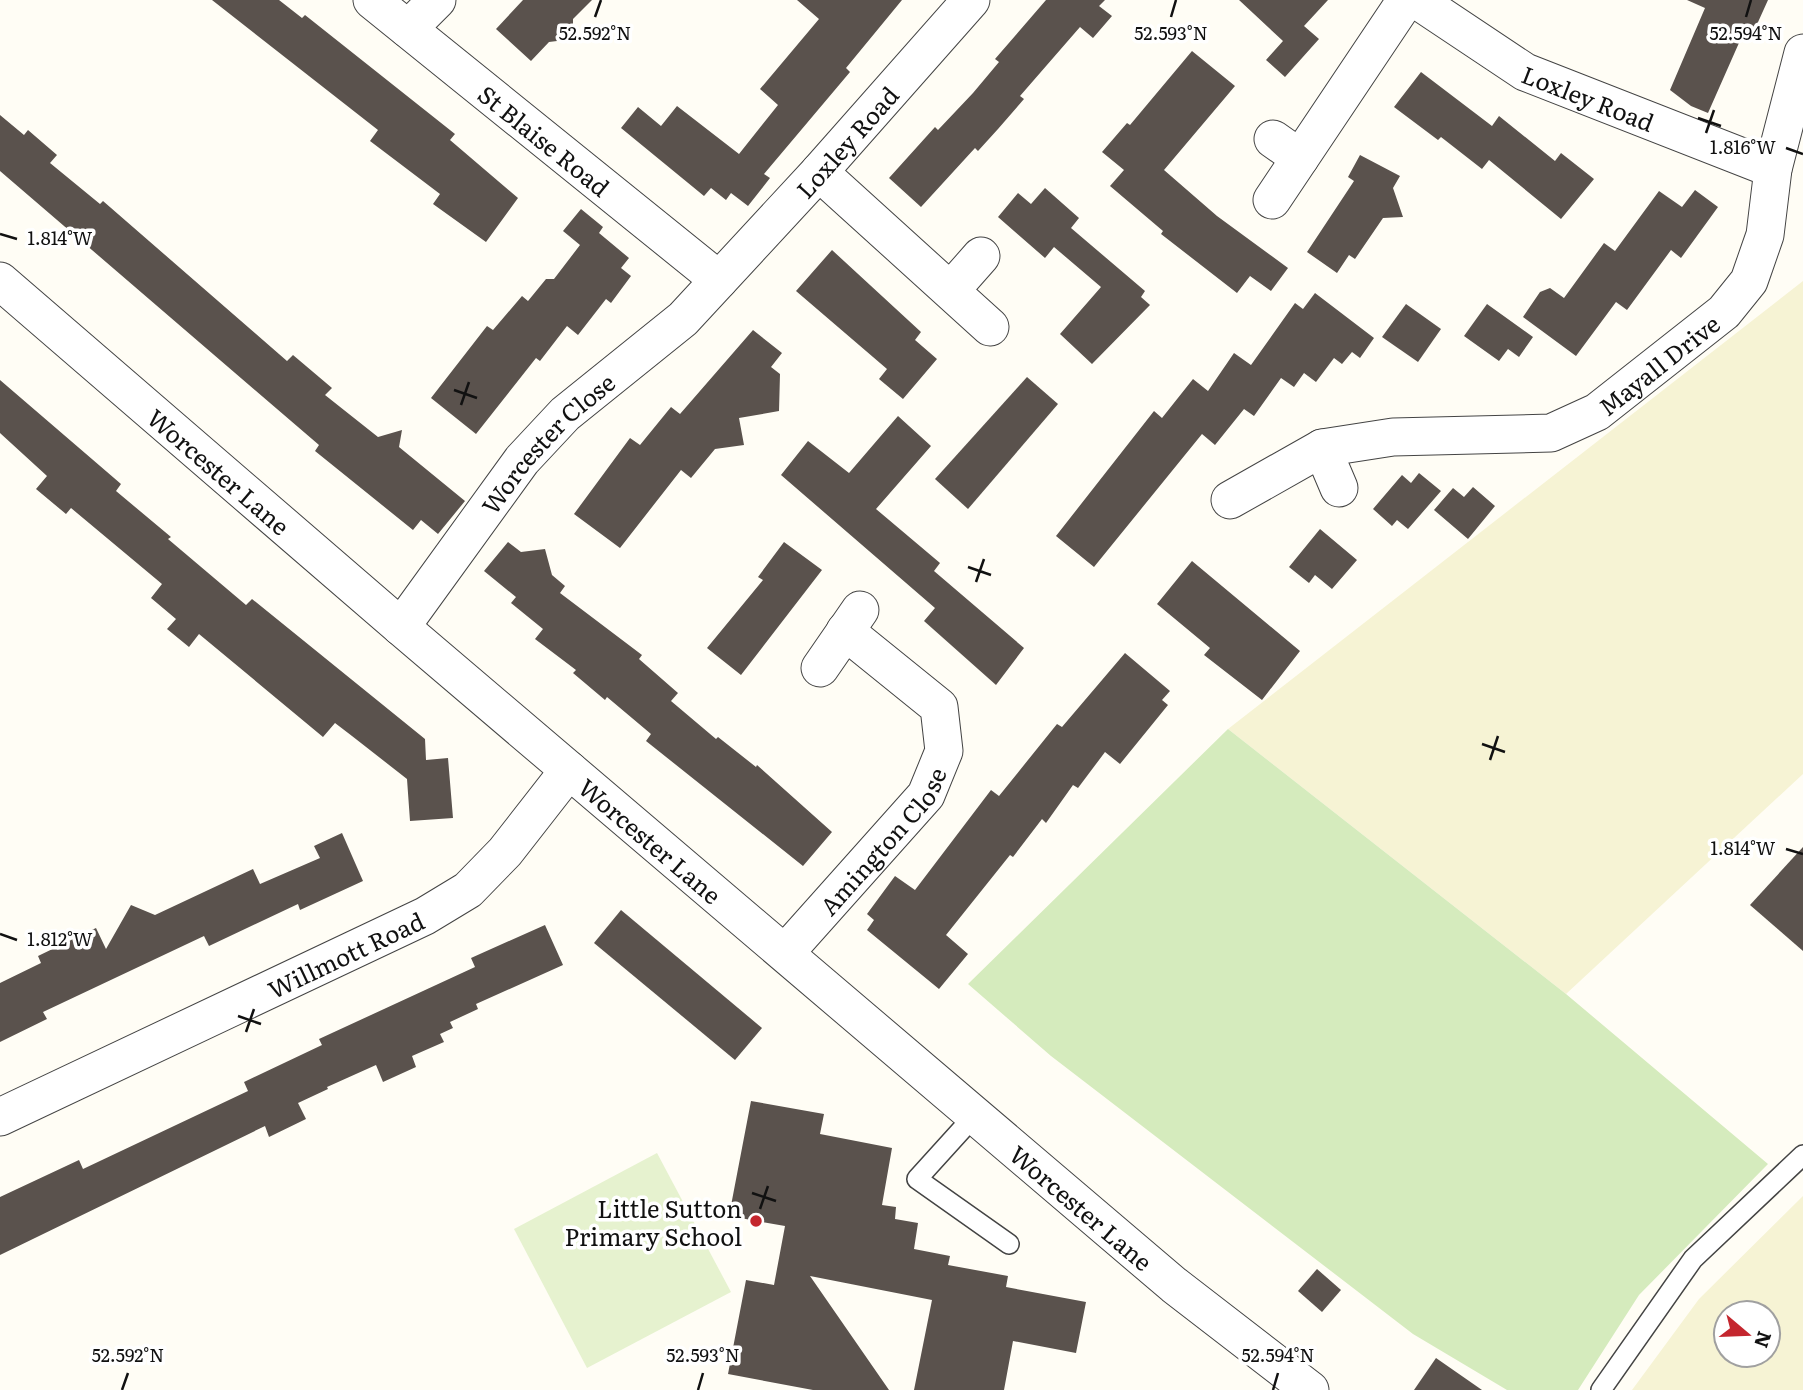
<svg xmlns="http://www.w3.org/2000/svg" width="1803" height="1390" font-family="Literata,serif">
<style>
.farmland{fill:#f6f3d4;fill-rule:evenodd}
.green{fill:#d5ebbd}
.pitch{fill:#e6f2cf}
.building{fill:#5a524d}
.lines{fill:none;stroke-linecap:round;stroke-linejoin:round}
.service-casing{stroke:#444;stroke-width:22}
.minor-casing{stroke:#444;stroke-width:39}
.service{stroke:#fff;stroke-width:19}
.minor{stroke:#fff;stroke-width:37}
.ticks{fill:none;stroke:#111;stroke-width:2.5}
.poi-dot{fill:#c4262e;stroke:#fff;stroke-width:2.5}
.labels{text-anchor:middle;dominant-baseline:central;stroke-width:7;stroke-linejoin:round;paint-order:stroke}
.street-label{font-size:24px;fill:#111;stroke:#fff}
.poi-label{font-size:24px;fill:#111;stroke:#fff;text-anchor:end}
.ticks-label{font-size:18px;text-anchor:middle;fill:#111;stroke:#fff;stroke-width:7;stroke-linejoin:round;paint-order:stroke}
</style>
<rect width="100%" height="100%" fill="#fffdf5"/>
<g class="farmland">
<path d="M1803,281v493l-237,220 -338,-265z"/>
<path d="M1803,1196v194h-171l67,-91zM1768,1313v42h-42v-42z"/>
</g>
<path class="green" d="M1228,729l338,265 202,170 -129,131 -61,95h-71l-94,-56 -362,-278 -83,-72z"/>
<path class="pitch" d="M657,1153l74,139 -144,76 -73,-139z"/>
<g class="building">
<path d="M212,0h67l23,18 3,-3 150,119 -5,6 68,58 -32,44 -53,-38 7,-10 -70,-53 8,-11z"/>
<path d="M523,0h69l-19,19v20l-24,3 -18,19 -35,-32z"/>
<path d="M797,0h105l-56,68 4,4 -86,102 6,4 -22,28 -17,-13 -5,7 -15,-12 -7,8 -83,-68 17,-21 23,19 16,-20 62,48 39,-49 -18,-16 59,-70z"/>
<path d="M1046,0h59l-6,6 13,10 -19,22 -13,-11 -60,69 4,3 -26,30 -20,22 -3,-3 -54,59 -32,-29 46,-51 3,3 35,-37 26,-31 -4,-3z"/>
<path d="M1239,0h89l-24,26 15,13 -34,38 -19,-17 17,-19z"/>
<path d="M1687,0h81l-14,31 -8,-4 -38,86 -17,-7 -21,-16 35,-82z"/>
<path d="M1192,51l43,35 -71,84 53,46 71,52 -17,23 -21,-15 -13,17 -76,-59 2,-3 -53,-45 14,-16 -22,-18 25,-29 3,2z"/>
<path d="M1421,72l71,54 7,-10 56,45 6,-8 33,26 -33,40 -72,-59 -7,9 -41,-32 -3,3 -44,-33z"/>
<path d="M0,115l24,20 4,-5 29,25 -7,8 50,41 3,-3 184,160 6,-6 39,33 -7,7 53,42 24,-7 -3,17 66,54 -27,33 -17,-14 -8,10 -98,-79 4,-6 -319,-274z"/>
<path d="M1360,155l40,21 -7,12 10,29 -20,1 -28,41 -6,-4 -12,18 -30,-21 47,-71 -6,-4z"/>
<path d="M1045,188l34,30 -8,10 74,63 -4,6 9,8 -58,59 -32,-30 41,-47 -47,-40 -9,11 -47,-41 20,-24 13,11z"/>
<path d="M1695,190l23,17 -37,51 -10,-8 -44,60 -11,-8 -40,54 -53,-39 17,-25 10,-4 14,10 40,-55 11,8 44,-60 23,16z"/>
<path d="M581,209l22,18 -4,6 30,25 -8,10 10,8 -20,27 -5,-4 -28,36 -11,-9 -27,35 -4,-3 -60,76 -45,-36 56,-72 6,4 29,-34 6,5 18,-22h8l26,-34 -17,-14z"/>
<path d="M832,250l89,82 -6,8 22,19 -34,40 -24,-20 8,-10 -91,-78z"/>
<path d="M1315,293l59,45 -14,20 -8,-6 -10,12 -8,-6 -18,24 -12,-9 -10,14 -13,-9 -27,38 -10,-7 -29,36 -13,-11 -108,133 -38,-31 98,-125 8,7 31,-39 15,12 26,-38 17,12 44,-62 8,6z"/>
<path d="M1406,304l35,25 -23,33 -36,-25z"/>
<path d="M1487,304l46,33 -14,20 -11,-8 -9,12 -35,-25z"/>
<path d="M753,330l29,23 -11,14 9,7 -1,37 -40,7 5,27 -29,4 -24,29 -10,-8 -61,78 -46,-34 56,-76 10,7 31,-38 9,7z"/>
<path d="M1027,377l31,27 -90,105 -33,-30z"/>
<path d="M0,380l121,104 -5,7 55,46 -3,2 78,66 6,-6 173,140 1,21 22,-2 5,60 -43,3 -3,-42 -55,-43 -17,-13 -12,14 -124,-103 -10,13 -22,-18 9,-10 -25,-21 11,-14 -91,-76 -5,6 -30,-25 11,-13 -47,-43z"/>
<path d="M898,416l33,30 -55,63 64,54 -6,8 90,77 -28,37 -72,-64 11,-13 -154,-133 27,-34 41,32z"/>
<path d="M1419,473l22,18 -33,38 -11,-9 -5,6 -19,-17 29,-34 9,8z"/>
<path d="M1473,487l22,19 -27,33 -34,-29 19,-22 11,9z"/>
<path d="M1320,529l37,31 -25,29 -17,-14 -6,8 -20,-16z"/>
<path d="M508,542l13,10 24,-3 7,26 13,11 -5,7 82,62 -3,4 39,34 -7,8 45,38 2,-2 38,30 1,-2 75,67 -29,34 -157,-125 5,-7 -44,-37 -2,3 -32,-27 3,-3 -41,-31 8,-10 -32,-26 5,-6 -32,-26z"/>
<path d="M784,542l38,28 -81,105 -34,-27 56,-68 -5,-3z"/>
<path d="M1192,561l108,90 -38,49 -58,-45 6,-7 -53,-44z"/>
<path d="M1125,653l45,38 -8,9 6,5 -48,59 -15,-12 -27,36 -5,-3 -27,38 -4,-4 -29,38 -3,-2 -64,80 22,19 -29,35 -72,-59 7,-10 -7,-6 28,-38 20,14 76,-100 8,6 58,-72 5,3z"/>
<path d="M342,833l21,48 -63,29 -2,-6 -89,42 -5,-10 -161,76 4,7 -47,23v-59l41,-20 -3,-7 58,-28 10,21 25,-44 24,10 98,-46 7,15 60,-26 -6,-12z"/>
<path d="M1803,847v104l-53,-46z"/>
<path d="M621,910l141,118 -27,32 -141,-117z"/>
<path d="M545,925l18,40 -87,39 2,5 -28,13 3,6 -13,6 4,8 -32,14 4,11 -33,15 -7,-17 -49,22 1,2 -30,14 8,16 -37,18 -4,-11 -265,129v-58l79,-37 4,9 165,-78 -4,-9 78,-37 -3,-6 156,-72 -4,-9z"/>
<path d="M751,1101l73,13 -4,20 72,14 -10,57 14,2 -1,12 23,4 -4,26 36,7 -2,9 60,11 -2,11 80,15 -10,51 -63,-12 -9,49h-90l18,-90 -122,-24 79,114h-76l-85,-16 18,-94 28,5 11,-59 -56,-10z"/>
<path d="M1317,1269l24,21 -19,22 -24,-21z"/>
<path d="M1436,1358l46,32h-68z"/>
</g>
<g class="lines">
<g class="service-casing">
<g id="service">
<path d="M975,1115l-58,64 92,65"/>
<path d="M1601,1390l92,-131 110,-104"/>
</g>
</g>
<g class="minor-casing">
<g id="minor">
<path id="s1" d="M372,0l347,280"/>
<path id="s2" d="M1417,0l108,72 248,97"/>
<path d="M408,29l29,-29"/>
<path d="M1273,139l27,19"/>
<path d="M819,172l171,155"/>
<path d="M1272,200l134,-200"/>
<path id="s3" d="M0,281l401,346 773,658 136,105"/>
<path d="M951,290l30,-34"/>
<path d="M1322,448l17,40"/>
<path id="s4" d="M1230,500l92,-52 71,-11 158,-4 46,-21 127,-100 25,-31 16,-46 8,-66 30,-116"/>
<path id="s5" d="M401,627l121,-167 43,-46 118,-95 136,-147 152,-172"/>
<path d="M820,668l40,-58"/>
<path id="s6" d="M785,953l141,-158 18,-44 -5,-44 -94,-76"/>
<path id="s7" d="M0,1117l425,-201 43,-26 37,-38 64,-82"/>
</g>
</g>
<use href="#service" class="service"/>
<use href="#minor" class="minor"/>
</g>
<path class="ticks" d="M595,17l6,-17M1171,17l5,-17M1746,17l5,-17M1698,118l23,8M1706,133l8,-23M1786,148l17,6M0,234l17,5M454,390l23,8M461,405l8,-23M968,567l23,8M976,582l8,-23M1482,744l23,8M1490,760l8,-24M1786,849l17,5M0,934l17,6M238,1016l23,8M246,1032l8,-23M752,1193l24,8M760,1209l8,-23M122,1390l6,-17M698,1390l5,-17M1273,1390l5,-17"/>
<circle class="poi-dot" cx="756" cy="1221" r="7"/>
<g class="labels">
<g class="street-label">
<text stroke="none"><textPath href="#s2" startOffset="198">Loxley Road</textPath></text>
<text stroke="none"><textPath href="#s1" startOffset="222">St Blaise Road</textPath></text>
<text stroke="none"><textPath href="#s5" startOffset="662">Loxley Road</textPath></text>
<text stroke="none"><textPath href="#s4" startOffset="464">Mayall Drive</textPath></text>
<text stroke="none"><textPath href="#s5" startOffset="236">Worcester Close</textPath></text>
<text stroke="none"><textPath href="#s3" startOffset="290">Worcester Lane</textPath></text>
<text stroke="none"><textPath href="#s6" startOffset="149">Amington Close</textPath></text>
<text stroke="none"><textPath href="#s3" startOffset="858">Worcester Lane</textPath></text>
<text stroke="none"><textPath href="#s7" startOffset="382">Willmott Road</textPath></text>
<text stroke="none"><textPath href="#s3" startOffset="1424">Worcester Lane</textPath></text>
</g>
<g class="poi-label">
<text x="742" y="1207">Little Sutton<tspan x="742" dy="28">Primary School</tspan></text>
</g>
</g>
<g class="ticks-label">
<text x="595" y="40">52.592°N</text>
<text x="1171" y="40">52.593°N</text>
<text x="1746" y="40">52.594°N</text>
<text x="1743" y="154">1.816°W</text>
<text x="60" y="245">1.814°W</text>
<text x="1743" y="855">1.814°W</text>
<text x="60" y="946">1.812°W</text>
<text x="128" y="1362">52.592°N</text>
<text x="703" y="1362">52.593°N</text>
<text x="1278" y="1362">52.594°N</text>
</g>
<g transform="translate(1747 1334) rotate(109)"><circle r="33" fill="#ffffff" stroke="#a0a0a0" stroke-width="2"/>
<path d="M0-5L12 26L0 18L-12 26Z" fill="#c4262e"/>
<text y="-10" font-size="19" font-weight="bold" text-anchor="middle" fill="#111111">N</text>
</g>
</svg>
